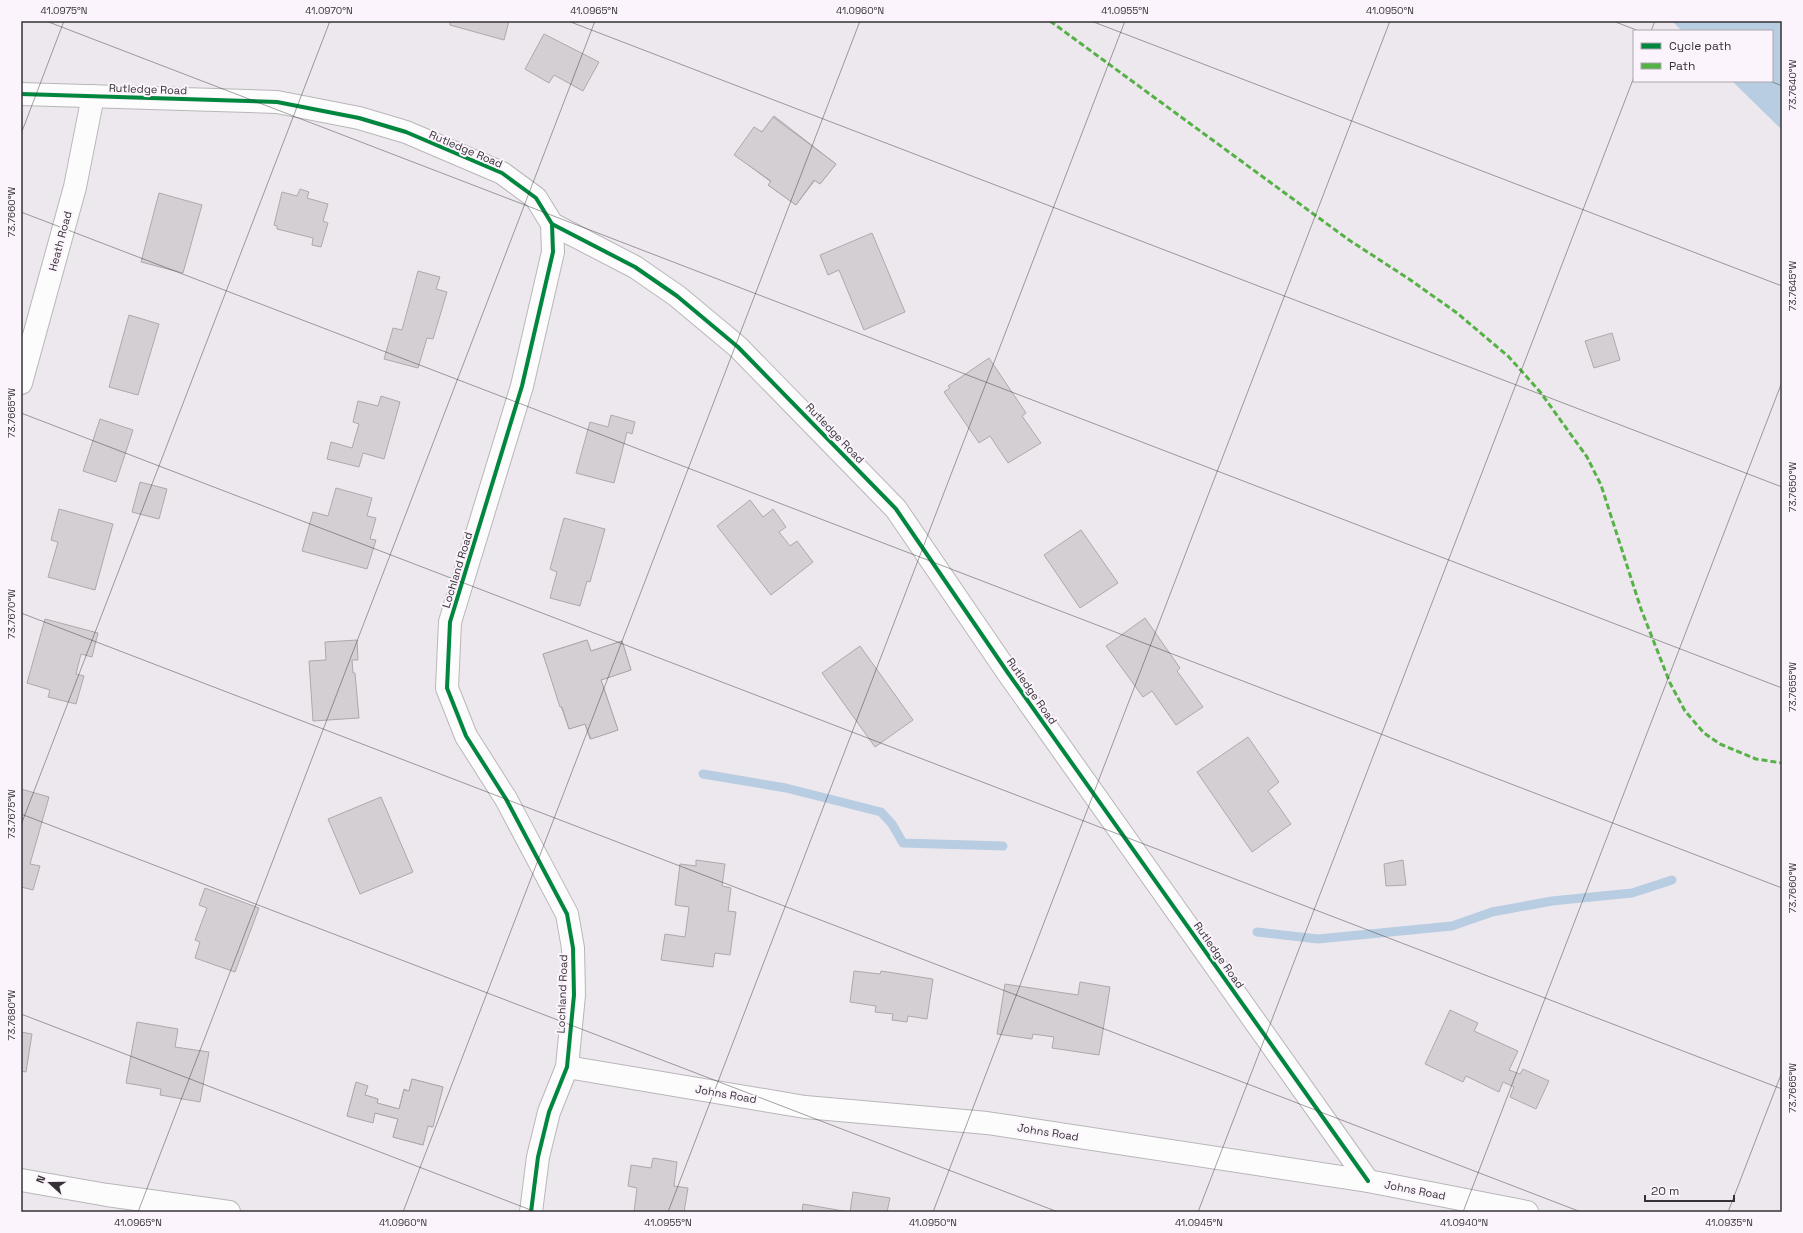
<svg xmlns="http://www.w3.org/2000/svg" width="1803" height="1233" font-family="'Space Grotesk',sans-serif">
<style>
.water{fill:#b8cde2}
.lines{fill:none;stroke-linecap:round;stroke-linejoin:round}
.stream{stroke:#b8cde2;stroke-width:9}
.building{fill:#d4cfd2;stroke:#ada9ab}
.street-casing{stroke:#b9b6ba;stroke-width:24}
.street{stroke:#fcfcfc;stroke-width:22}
.quiet{stroke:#56b246;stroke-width:3;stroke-dasharray:6 3;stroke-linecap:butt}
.cycleway-casing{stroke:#fcf4fd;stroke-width:6}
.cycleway{stroke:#00873e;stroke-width:4}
.ticks{fill:none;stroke:#353235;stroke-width:1;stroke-opacity:0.45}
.labels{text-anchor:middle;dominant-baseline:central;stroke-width:4;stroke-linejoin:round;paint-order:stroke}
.street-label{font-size:11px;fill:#353235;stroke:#fcf4fd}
.neatline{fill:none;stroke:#353235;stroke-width:1.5}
.ticks-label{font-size:10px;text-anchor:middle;fill:#353235}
</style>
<rect width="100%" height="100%" fill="#ede8ee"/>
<path class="water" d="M1672,21h110v109l-50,-49h40v-50h-90z"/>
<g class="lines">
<g class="stream">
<path d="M703,774l83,14 95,24 11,12 11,19 100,3"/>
<path d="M1257,932l61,7 134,-13 40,-14 60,-11 80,-8 40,-13"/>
</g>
</g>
<g class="building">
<path d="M450,21h59l-5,19 -54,-15z"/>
<path d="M544,34l55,28 -16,29 -29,-16 -5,8 -24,-14z"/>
<path d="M774,116l62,48 -16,20 -5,-4 -19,25 -28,-20 3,-3 -36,-27 20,-27 7,4z"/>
<path d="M773,117l63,47 -16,20 -6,-4 -18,25 -28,-20 3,-4 -37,-26 20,-28 8,5z"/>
<path d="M300,189l9,3 -2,6 21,6 -5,17 5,2 -7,24 -9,-2 1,-7 -36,-9v-3l-3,-1 8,-33 15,4z"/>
<path d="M159,193l43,12 -19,68 -42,-11z"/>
<path d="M872,233l33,79 -41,18 -25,-60 -11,5 -8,-20z"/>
<path d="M418,271l22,6 -4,12 11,3 -14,47 -6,-1 -9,30 -34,-9 9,-31 9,2z"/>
<path d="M129,315l30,9 -21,71 -29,-8z"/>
<path d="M1612,333l8,27 -26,8 -9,-27z"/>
<path d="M989,358l37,55 -4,3 19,27 -33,20 -18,-27 -11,7 -35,-51 6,-4 -2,-2z"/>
<path d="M381,396l19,6 -16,57 -21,-6 -4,14 -32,-8 4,-17 21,6 7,-24 -6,-2 5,-21 20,5z"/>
<path d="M611,415l24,7 -3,12 -5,-2 -13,51 -38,-10 14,-51 18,5z"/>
<path d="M100,419l33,11 -17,52 -33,-11z"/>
<path d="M140,482l27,7 -8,30 -27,-7z"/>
<path d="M336,488l36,10 -5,18 9,2 -6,21 6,1 -9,29 -65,-18 11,-39 15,4z"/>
<path d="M750,500l13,17 10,-8 13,18 -7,5 11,14 7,-5 16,21 -42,33 -54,-69z"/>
<path d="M59,509l54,15 -18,66 -47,-13 10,-35 -7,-2z"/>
<path d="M564,518l41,11 -15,53 -3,-1 -7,25 -30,-8 7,-26 -7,-3z"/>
<path d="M1081,530l37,53 -38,25 -36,-53z"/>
<path d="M1145,618l35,50 -3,3 26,36 -27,18 -24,-34 -9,6 -37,-51z"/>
<path d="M45,619l53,14 -6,24 -11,-3 -5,20 8,2 -8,28 -28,-7 2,-7 -23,-7z"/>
<path d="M357,640l1,20h-6l1,13h2l4,45 -46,3 -4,-60 17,-1 -1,-18z"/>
<path d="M587,640l4,11 31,-10 9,29 -30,10 17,50 -28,9 -5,-15 -16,5 -26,-75z"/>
<path d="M587,640l4,11 31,-10 9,29 -30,10 17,50 -27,9 -6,-15 -16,5 -7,-22h-2l-17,-53z"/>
<path d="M860,646l53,74 -38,27 -53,-74z"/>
<path d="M1248,737l31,45 -11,9 23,33 -39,28 -55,-80z"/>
<path d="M21,789l28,8 -19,67 10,2 -7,24 -12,-3z"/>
<path d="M381,797l32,75 -53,22 -32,-75z"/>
<path d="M696,860l29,4 -3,22 9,2 -3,23 8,1 -6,43 -15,-2 -2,14 -52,-7 4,-26 20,3 4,-30 -14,-2 5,-41 16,2z"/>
<path d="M1403,860l3,25 -20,1 -2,-22z"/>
<path d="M205,888l54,20 -24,64 -40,-14 5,-16 -5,-2 12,-32 -8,-3z"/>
<path d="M854,971l26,3 1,-3 52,8 -6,40 -19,-3 -1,6 -15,-2 1,-6 -18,-2 1,-6 -26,-4z"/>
<path d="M1080,982l30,5 -11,68 -47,-7 2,-11 -21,-3 -1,5 -35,-5 8,-50 73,11z"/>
<path d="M1450,1010l28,13 -4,8 44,20 -9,19 11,4 3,-5 26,12 -13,28 -26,-12 4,-10 -11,-5 -4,10 -33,-16 -3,6 -38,-18z"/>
<path d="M137,1022l41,7 -3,18 34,5 -9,50 -40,-7 1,-6 -35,-6z"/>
<path d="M21,1032l11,2 -6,38 -5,-1z"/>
<path d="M412,1079l31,8 -11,40 -5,-1 -4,19 -30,-8 5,-18 -23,-6 -3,9 -25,-6 9,-33 11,3 -2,9 13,4 -1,4 22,6 5,-20 5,2z"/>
<path d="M412,1079l31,8 -10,40 -5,-1 -5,19 -30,-8 5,-18 -23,-6 -2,10 -26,-7 9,-34 12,4 -3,9 13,4 -1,4 22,6 5,-19 5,1z"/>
<path d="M653,1158l24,4 -3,24 14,2 -4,24h-50l3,-24 -9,-2 3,-21 20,3z"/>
<path d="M853,1192l37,6 -3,14h-37z"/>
<path d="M803,1204l46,8h-47z"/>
</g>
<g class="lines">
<g class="street-casing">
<g id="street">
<path d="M21,94l256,8 82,16 47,14 96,41 34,25 16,26 83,43 42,29 61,51 158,162 112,164 360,508"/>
<path d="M21,383l54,-196 18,-91"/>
<path d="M567,1067l238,40 182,16 381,58 159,31"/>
<path d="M21,1180l86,15 122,17"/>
<path d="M531,1212l7,-55 11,-45 18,-45 7,-72 -1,-47 -6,-34 -61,-115 -40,-63 -19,-48 3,-66 72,-236 31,-134 -1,-28"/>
</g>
</g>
<use href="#street" class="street"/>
<path class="quiet" d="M1050,21l299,219 60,39 48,34 52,44 32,36 46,64 14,28 40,124 29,74 15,28 19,22 16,11 36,15 26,4"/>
<g class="cycleway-casing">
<g id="cycleway">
<path d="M21,94l256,8 82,16 47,14 96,41 34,25 16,26 83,43 42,29 61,51 158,162 112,164 360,508"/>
<path d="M531,1212l7,-55 11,-45 18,-45 7,-72 -1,-47 -6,-34 -61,-115 -40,-63 -19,-48 3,-66 72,-236 31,-134 -1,-28"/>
</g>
</g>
<use href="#cycleway" class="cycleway"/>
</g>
<path class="ticks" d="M46,21l1736,667M568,21l1214,466M1091,21l691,265M1613,21l26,10M1651,31l4,-10M1770,81l12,5M21,134l43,-113M21,212l1761,676M21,413l1761,676M21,613l1560,599M21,814l1037,398M21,825l309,-804M21,1014l515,198M138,1212l457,-1191M403,1212l457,-1191M668,1212l457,-1191M933,1212l457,-1191M1198,1212l436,-1135M1463,1212l319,-830M1728,1212l54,-140"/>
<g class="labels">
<g class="street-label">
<text transform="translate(148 89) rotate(2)">Rutledge Road</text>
<text transform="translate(466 149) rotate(23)">Rutledge Road</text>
<text transform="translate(60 241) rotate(-75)">Heath Road</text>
<text transform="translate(835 433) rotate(46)">Rutledge Road</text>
<text transform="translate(457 570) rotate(-73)">Lochland Road</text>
<text transform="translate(1032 691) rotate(55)">Rutledge Road</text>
<text transform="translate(1219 955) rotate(55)">Rutledge Road</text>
<text transform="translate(562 994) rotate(-88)">Lochland Road</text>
<text transform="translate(726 1094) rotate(10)">Johns Road</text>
<text transform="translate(1048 1132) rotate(9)">Johns Road</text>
<text transform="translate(1415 1190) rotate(11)">Johns Road</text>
</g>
</g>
<rect width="1803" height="1233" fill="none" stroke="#fcf4fd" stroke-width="44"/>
<rect x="1633" y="30" width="140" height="52" fill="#fcf4fd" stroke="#aca6ad"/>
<rect x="1641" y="43" width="20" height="6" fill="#00873e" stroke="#aca6ad"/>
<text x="1669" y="50" font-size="12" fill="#353235">Cycle path</text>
<rect x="1641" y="63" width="20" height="6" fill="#56b246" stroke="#aca6ad"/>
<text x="1669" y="70" font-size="12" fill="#353235">Path</text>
<g transform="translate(50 1183) rotate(291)" stroke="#fcf4fd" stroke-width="3" paint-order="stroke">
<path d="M0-3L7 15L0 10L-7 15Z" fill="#353235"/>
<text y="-6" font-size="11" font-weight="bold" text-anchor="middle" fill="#353235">N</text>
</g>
<path d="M1645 1195v6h89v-6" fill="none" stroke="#353235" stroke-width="2"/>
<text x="1651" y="1195" font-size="12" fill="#353235" stroke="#fcf4fd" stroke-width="3" paint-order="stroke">20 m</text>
<rect x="22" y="22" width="1759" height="1189" class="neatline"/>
<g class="ticks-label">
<text x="64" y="14">41.0975°N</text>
<text x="329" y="14">41.0970°N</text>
<text x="594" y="14">41.0965°N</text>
<text x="860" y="14">41.0960°N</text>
<text x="1125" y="14">41.0955°N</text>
<text x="1390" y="14">41.0950°N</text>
<text transform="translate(1792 85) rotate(-90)" y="4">73.7640°W</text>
<text transform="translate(11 212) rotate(-90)" y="4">73.7660°W</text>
<text transform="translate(1792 286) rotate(-90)" y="4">73.7645°W</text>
<text transform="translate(11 413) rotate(-90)" y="4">73.7665°W</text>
<text transform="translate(1792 487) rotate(-90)" y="4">73.7650°W</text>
<text transform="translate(11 614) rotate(-90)" y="4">73.7670°W</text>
<text transform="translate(1792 687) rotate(-90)" y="4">73.7655°W</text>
<text transform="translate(11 814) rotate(-90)" y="4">73.7675°W</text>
<text transform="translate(1792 888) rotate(-90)" y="4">73.7660°W</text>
<text transform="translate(11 1015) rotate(-90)" y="4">73.7680°W</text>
<text transform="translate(1792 1088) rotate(-90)" y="4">73.7665°W</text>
<text x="138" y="1226">41.0965°N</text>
<text x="403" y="1226">41.0960°N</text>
<text x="668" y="1226">41.0955°N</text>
<text x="933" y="1226">41.0950°N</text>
<text x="1199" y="1226">41.0945°N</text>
<text x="1464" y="1226">41.0940°N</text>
<text x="1729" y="1226">41.0935°N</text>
</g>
</svg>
